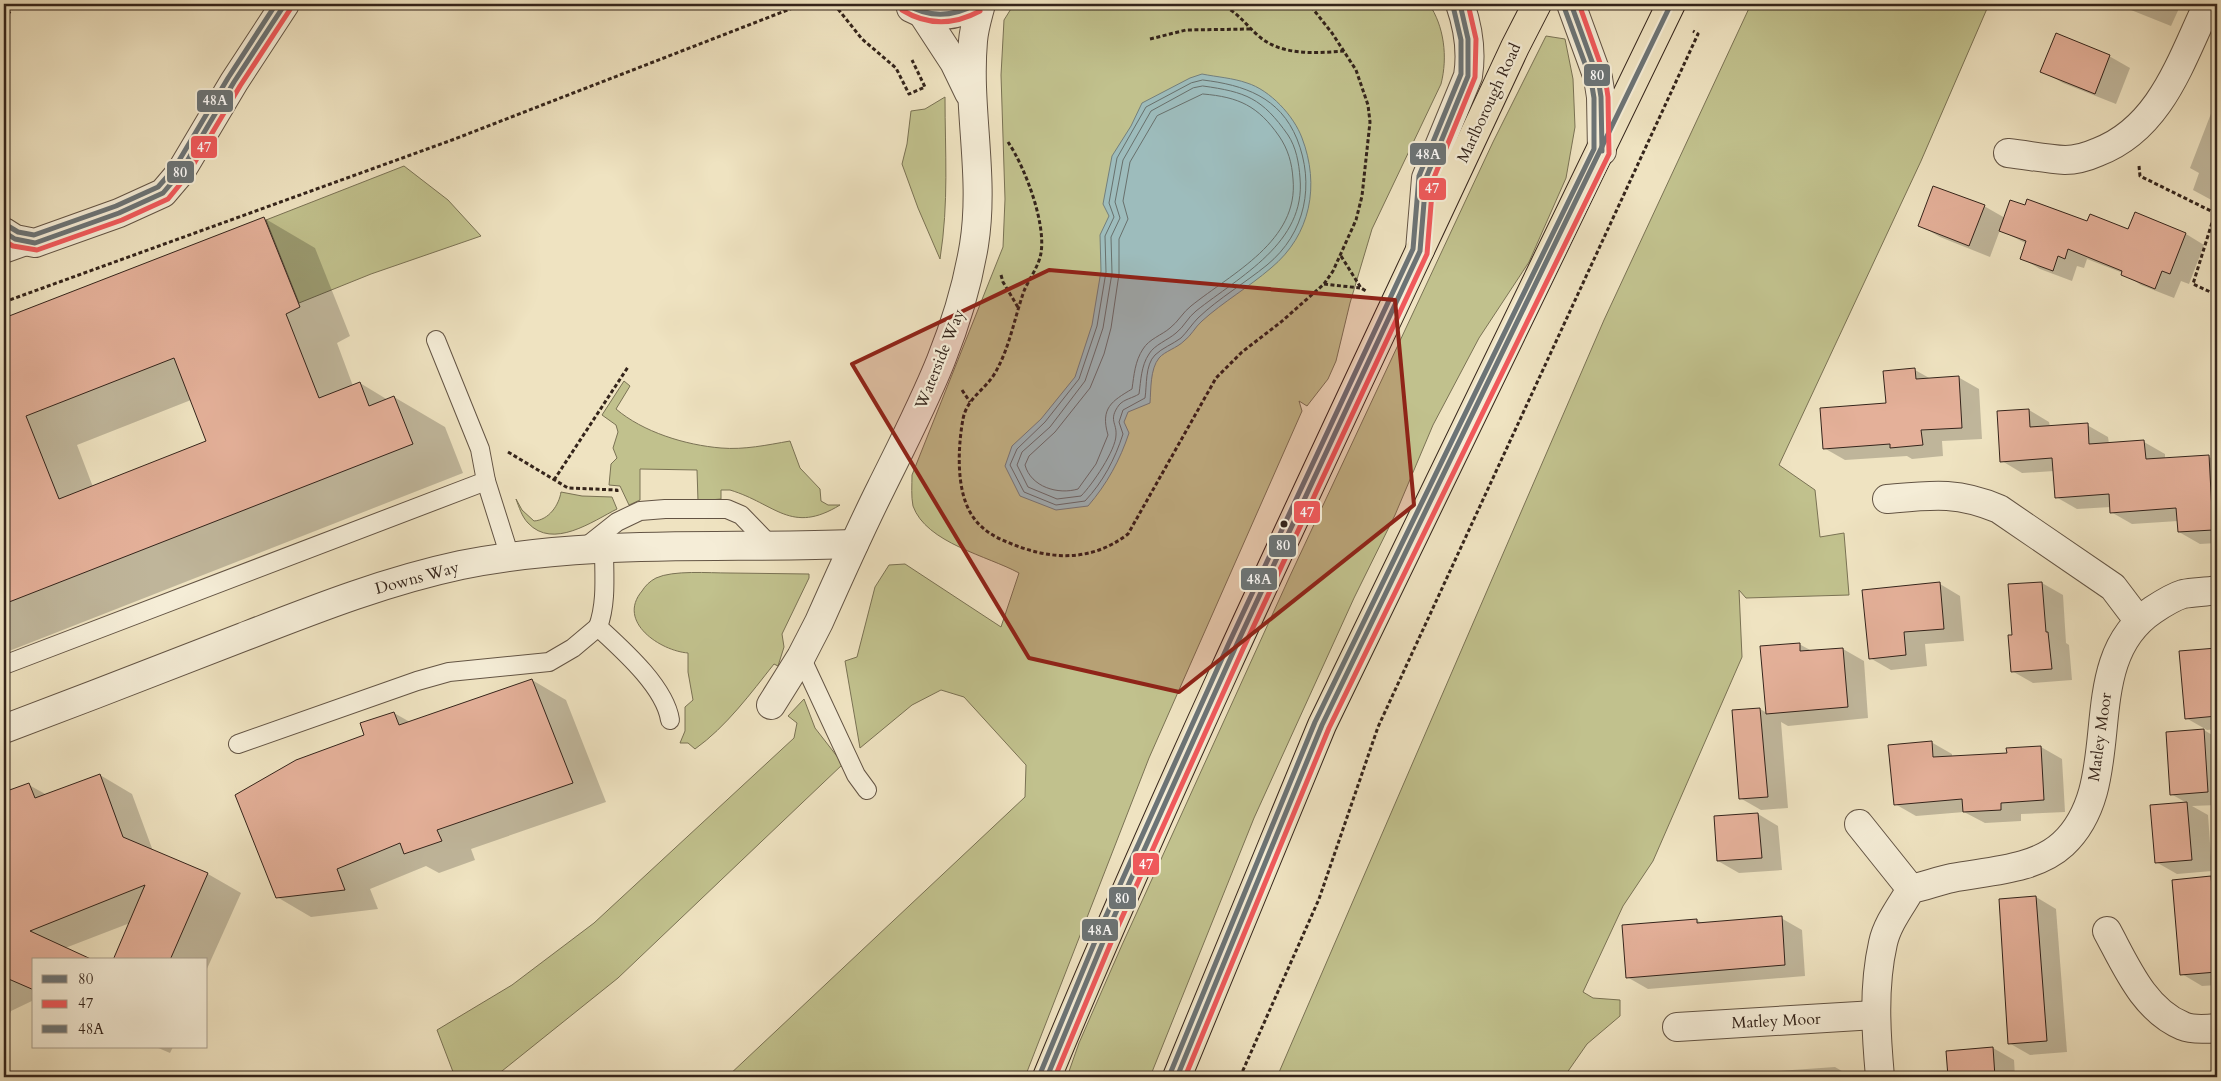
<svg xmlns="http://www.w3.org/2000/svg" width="2221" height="1081" font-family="Cardo,serif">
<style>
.green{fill:#c1c18d;stroke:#7a7254}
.water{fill:#9dbcbc;stroke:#737f7c}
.shadow{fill:#0003;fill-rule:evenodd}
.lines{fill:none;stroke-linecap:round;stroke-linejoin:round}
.shore{stroke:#68706c;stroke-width:1}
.building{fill:#e4b099;stroke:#34241b;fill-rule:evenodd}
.lane-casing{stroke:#635444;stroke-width:20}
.street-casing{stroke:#635444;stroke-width:30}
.primary-casing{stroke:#34241b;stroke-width:30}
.path{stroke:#34241b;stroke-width:3;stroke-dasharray:4 2.5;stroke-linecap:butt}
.lane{stroke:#f5edd7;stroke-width:18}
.street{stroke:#f5edd7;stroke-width:28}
.primary{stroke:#efe3c1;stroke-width:28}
.bus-1-casing{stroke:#f5edd7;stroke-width:9}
.bus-2-casing{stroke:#f5edd7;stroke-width:9}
.bus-3-casing{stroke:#f5edd7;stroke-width:9}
.bus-1{stroke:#6c7476;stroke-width:5}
.bus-2{stroke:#f0595b;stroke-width:5}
.bus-3{stroke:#6c7476;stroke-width:5}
.marked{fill:#8f2418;fill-opacity:0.2;stroke:#8f2418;stroke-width:4;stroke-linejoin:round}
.bus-dot{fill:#34241b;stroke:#f5edd7;stroke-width:2}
.labels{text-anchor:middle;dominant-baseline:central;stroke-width:4.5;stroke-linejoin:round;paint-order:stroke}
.street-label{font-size:16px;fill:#34241b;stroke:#f5edd7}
.line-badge{stroke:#f5edd7;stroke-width:2}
.badge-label{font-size:14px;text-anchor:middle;font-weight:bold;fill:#fff}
</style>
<rect width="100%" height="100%" fill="#efe3c1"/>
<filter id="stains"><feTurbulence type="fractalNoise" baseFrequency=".004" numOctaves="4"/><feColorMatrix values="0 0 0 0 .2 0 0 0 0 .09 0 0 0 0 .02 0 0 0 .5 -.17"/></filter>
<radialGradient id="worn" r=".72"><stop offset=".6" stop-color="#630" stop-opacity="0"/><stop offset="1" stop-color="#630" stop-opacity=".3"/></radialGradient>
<g class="green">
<path d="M1014,4h415c15,22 19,53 12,80l-69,145 -22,74 -14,58 -8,18 -21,27 -8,-5 3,10 -153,347 -124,319h-298l298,-280 1,-32 -62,-68 -23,-7 -29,15 -52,43 -15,-87 12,-4 18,-70 14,-22 16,-1 96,63 18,-54c-31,-17 -93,-30 -106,-67 -2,-9 -1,-22 -1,-31l91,-228 2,-48 -4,-124 3,-55z"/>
<path d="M1751,4h238l-68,157 -142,304 36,25 5,47 24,-4 5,62 -103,3 -7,-8 3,67 -89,204 -30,45 -40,86 10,6 27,2v16l-33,28 -23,33h-287l327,-757z"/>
<path d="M1546,36l19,3 8,40 2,48 -9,51 -37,84 -50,76 -46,87 -38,90 -41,83 -100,220 -104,259h-83l12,-34 43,-98 167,-367 204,-436z"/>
<path d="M945,97c0,56 4,105 -5,162l-22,-51 -16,-44 5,-20 4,-33 14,-2z"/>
<path d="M404,166l44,34 33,36 -110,38 -72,29 -33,-83z"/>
<path d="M624,381l6,5 -14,23c27,23 69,36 105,39 23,2 46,-3 69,-7l10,27 20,21 1,12 7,4h12c-49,30 -64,-1 -110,-15h-9v9l-23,2 -1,-31 -57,-1v31l-11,5 -9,-19 -11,-1 2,-21 6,-6 -4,-10 5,-16 -2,-7 -14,-10z"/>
<path d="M561,492l21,4 30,1 5,12c-24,12 -64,41 -89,14 -6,-6 -9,-16 -12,-24l6,11 12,11c15,-1 25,-16 27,-29z"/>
<path d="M729,573l80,1v4l-27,56 2,13 -6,19 -4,-2c-23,29 -48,63 -79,85l-7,-6h-8l5,-12v-24l8,-7 -5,-28v-19c-27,-2 -72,-31 -46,-62 3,-5 8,-10 14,-13 17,-8 53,-5 73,-5z"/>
<path d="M804,699l11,29 28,36 -225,214 -121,97 -4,2h-38l-18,-47 75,-45 82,-62 200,-185 3,-15 -9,-7z"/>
</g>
<path class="water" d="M1202,74c15,3 31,4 45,9 23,7 47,33 55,55 18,47 9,97 -31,130 -22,19 -48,34 -69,53 -7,6 -11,15 -18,20 -7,7 -19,10 -25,17 -9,11 -8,32 -9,45l-22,9 -4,10 5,11c-9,27 -22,51 -41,73l-32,4 -36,-14 -15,-30 7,-20 29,-27 34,-42 17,-52 9,-54 -1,-36 9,-19 -6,-12 9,-48 19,-30 11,-23 48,-25z"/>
<g class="shadow">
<path d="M2116,4h65l-10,22z"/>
<path d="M2109,56l21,12 -14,36 -53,-21 -21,-12z"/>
<path d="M2217,98v105l-24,-13 6,-17 -9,-5z"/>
<path d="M1984,206l21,12 83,5 41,8 7,-17 50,20 18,11 -15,39 -8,-3 -7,17 -33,-13 -18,-12 -36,-14 -3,9 -7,-2 -5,15 -32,-12 -19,-11 6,-14 -27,-14 -10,27 -50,-20 -21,-12z"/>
<path d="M264,218l51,30 35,88 -13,7 16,43 7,-3 28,17 6,-3 51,30 18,46 -459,180v-334zM191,400l17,42 -115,45 -16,-42z"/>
<path d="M1915,370l16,9 27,-2 21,12 3,50 -40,2 1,15 -31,3 -5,-3 -62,4 -21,-12 63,-44z"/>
<path d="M2029,410l20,12 1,5 37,-2 21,12 1,7 35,-2 21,12v5l43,-3 9,6v81l-17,1 -21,-12 -1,-11 -46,3 -21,-12v-5l-34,2 -21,-12 -2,-26 -32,2 -20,-12z"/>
<path d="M2042,583l21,12 3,48 3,2 3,35 -39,3 -21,-12 1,-35z"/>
<path d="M1940,584l20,12 4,45 -39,3 2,22 -36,4 -21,-12z"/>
<path d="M1799,644l13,7 31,-2 21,12 4,57 -80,8 -7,-4 7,86 -27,2 -21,-12 20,-89 7,4z"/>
<path d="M2216,649l1,80 -10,1 -21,-12z"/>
<path d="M532,680l34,20 40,102 -135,47 4,11 -36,13 -13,-7 -56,23 8,20 -67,8 -34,-20 88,-161 29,-23 16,9z"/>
<path d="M2204,730l13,8v67l-25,1 16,9 4,56 -35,3 -21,-12 31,-59 -16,-9z"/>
<path d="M1931,742l21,12v3l56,-3 33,-7 21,12 3,53 -44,2v7l-36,2 -21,-11 -48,4 -21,-12z"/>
<path d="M100,775l32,19 21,57 55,23 33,19 -35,78v-11h-92l16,-37 -96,37v40l-23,11 -7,16v-233l25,-9 18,10z"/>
<path d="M1758,814l20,12 4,44 -43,3 -21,-12z"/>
<path d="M2211,877l6,4v104l-15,1 -20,-12 -9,-93z"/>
<path d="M2036,897l20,12 11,143 -37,3 -21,-12z"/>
<path d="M1781,918l21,12 3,46 -157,13 -21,-12 70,-57 6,4z"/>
<path d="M156,1047h17l-3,6z"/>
<path d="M1993,1048l21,12 1,17h-66l-2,-25z"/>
<path d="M1835,1067l17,10h-88v-5z"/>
</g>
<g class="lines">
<g class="shore">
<path d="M1203,80c41,5 77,17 94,59 18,45 9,94 -30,126 -22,18 -48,33 -69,53 -6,6 -11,14 -17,20 -8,6 -19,10 -26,17 -10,10 -8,30 -10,43l-22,12 -4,12 4,12c-8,25 -20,48 -38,67l-29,4 -32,-13 -14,-27 7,-16 28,-27 34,-43 18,-53 9,-54 -1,-36 9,-19 -5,-14 8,-45 29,-51 45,-24z"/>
<path d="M1203,86c43,6 59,12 85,49 8,12 11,28 12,43 6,65 -60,98 -104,133 -8,6 -12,16 -20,22 -8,7 -22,12 -27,21 -8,12 -8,26 -10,40 -6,4 -15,5 -20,11 -11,15 -2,18 -3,30 0,15 -24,50 -35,61l-24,3 -29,-12 -11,-22 5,-13 28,-25 35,-46 18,-53 9,-55 -1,-36 9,-19 -5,-16 8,-42 28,-49 42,-23z"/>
<path d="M1203,94c36,3 55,12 76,42 9,13 13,27 14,43 6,62 -61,94 -102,127 -8,6 -13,16 -21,22 -8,7 -21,11 -27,21 -8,12 -9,26 -11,40 -20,12 -32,19 -24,46l-12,29 -18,25c-20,6 -47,-2 -53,-24l4,-9 26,-24 35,-44 14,-34 7,-26 8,-54v-35l9,-20 -5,-18 7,-39 27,-46z"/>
</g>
</g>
<g class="building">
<path d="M2056,33l54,22 -15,39 -55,-22z"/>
<path d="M1933,186l52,19 -16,41 -51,-20z"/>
<path d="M2027,199l60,22 3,-7 38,15 7,-17 51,21 -16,41 -8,-3 -7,18 -34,-14 1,-4 -54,-22 -3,10 -7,-3 -5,15 -33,-12 6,-18 -27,-10 11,-31 15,5z"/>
<path d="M264,217l36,90 -14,7 33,84 41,-16 9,24 25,-10 19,48 -409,160v-286zM174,358l32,83 -147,58 -33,-83z"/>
<path d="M1915,368l1,11 43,-3 3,52 -41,2 2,15 -33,3v-4l-67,5 -3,-41 66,-5 -3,-32z"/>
<path d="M2029,409l1,18 58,-4 1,21 55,-4 2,19 63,-4 4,75 -35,2 -2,-24 -66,5 -1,-19 -54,4 -3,-40 -52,4 -3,-51z"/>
<path d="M1940,582l4,47 -40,3 2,23 -37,4 -7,-69z"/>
<path d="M2042,582l4,50h2l4,37 -41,3 -3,-37h4l-4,-51z"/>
<path d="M1800,643v8l43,-3 5,59 -82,7 -6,-68z"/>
<path d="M2217,648v68l-32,3 -6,-68z"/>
<path d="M532,679l41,104 -136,47 5,11 -38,13 -4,-11 -63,26 8,21 -69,8 -41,-103 61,-35 68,-25 -4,-12 34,-11 5,13z"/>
<path d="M1760,708l8,89 -29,2 -7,-89z"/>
<path d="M2204,729l4,63 -38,3 -4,-63z"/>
<path d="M1932,741l1,16 74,-4 -1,-5 35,-2 3,54 -43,3v7l-38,2 -1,-13 -68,6 -6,-60z"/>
<path d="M100,774l23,63 85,36 -38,87h-57l32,-75 -115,46 63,29h-59v30l-30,-13v-185l25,-9 6,15z"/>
<path d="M2187,802l5,58 -37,3 -5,-58z"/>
<path d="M1758,813l4,45 -45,3 -3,-45z"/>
<path d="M2211,876l6,66v30l-37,3 -8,-95z"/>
<path d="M2036,896l11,145 -39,3 -9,-145z"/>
<path d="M1782,916l3,49 -159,13 -4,-53 75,-6v4z"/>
<path d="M1993,1047l2,30h-47l-2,-26z"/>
</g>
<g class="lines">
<g class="lane-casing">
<g id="lane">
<path d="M4,254l28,-10"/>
<path d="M436,340l44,109 6,32 24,76"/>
<path d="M604,548c0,27 3,54 -6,79 25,23 67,60 72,93"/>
<path d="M583,549l34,-27 23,-11 25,-2h62l14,6 31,32"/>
<path d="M801,657l55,118 11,15"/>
<path d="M4,665l482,-184"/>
<path d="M238,744l179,-63 32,-9 100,-10 24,-14 25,-21"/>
</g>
</g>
<g class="street-casing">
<g id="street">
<path d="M1571,4l27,74 3,19 1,54"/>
<path d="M911,8c20,11 47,9 65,-4"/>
<path d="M922,13l32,49 15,31"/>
<path d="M2008,153c19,2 38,6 57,7 10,0 24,-4 33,-8 63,-24 83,-92 110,-148"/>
<path d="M4,232l11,7 20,4 84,-30 44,-20 17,-20 54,-91 51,-78"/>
<path d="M1420,250l6,-72 42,-102c4,-25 0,-49 -8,-72"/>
<path d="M1887,499c44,-4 70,-8 112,10l114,78 25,33"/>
<path d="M771,705l30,-48 18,-35c20,-45 40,-90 62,-134 40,-81 78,-152 93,-243 11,-69 -7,-136 -1,-204 1,-13 5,-25 8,-37"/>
<path d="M4,729c80,-30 159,-61 239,-92 72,-28 143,-56 218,-72 129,-26 263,-16 393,-21"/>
<path d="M1859,824l52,65"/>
<path d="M2107,931c19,35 37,79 76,95 9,4 24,3 34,2"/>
<path d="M1677,1027l198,-12"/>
<path d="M1880,1077c-4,-44 -7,-90 3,-134 4,-19 18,-37 28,-54 14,-3 27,-8 41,-11 36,-7 83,-8 111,-34 66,-62 11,-181 90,-234 9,-6 20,-13 30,-16 11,-2 23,-2 34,-4"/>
</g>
</g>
<g class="primary-casing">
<g id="primary">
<path d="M1047,1077c144,-348 309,-688 468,-1030l22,-43"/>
<path d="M1177,1077l145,-352 349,-721"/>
</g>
</g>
<g class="path">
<path d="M834,4l28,35 34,29 13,26 16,-7 -13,-27"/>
<path d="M1219,4c20,8 26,21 42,34 23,18 56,15 83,13"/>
<path d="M4,20l11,-16"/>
<path d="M1150,39l36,-9 66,-1"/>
<path d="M1008,142c17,25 38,81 33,111 -2,13 -12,26 -17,38 -10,28 -14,56 -29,82 -10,17 -28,25 -32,46 -5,27 -7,68 7,93 8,15 22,24 37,30 42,18 83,21 121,-8l88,-156 26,-26 39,-30 43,-38 9,-13 23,-51 6,-24 8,-74 -2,-17 -12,-35 -24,-37 -23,-29"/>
<path d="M2139,166l1,10 75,37 -22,71 24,11"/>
<path d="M1341,256l20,32 5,3"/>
<path d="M1001,275l2,7 16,27"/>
<path d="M1324,284l36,4"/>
<path d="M4,302l448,-162 351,-136"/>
<path d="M962,390l8,12"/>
<path d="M508,452l60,36 49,2v2"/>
<path d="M554,480l74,-113"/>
<path d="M1240,1077l79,-178 59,-172 320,-693 -5,-3"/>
</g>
<use href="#lane" class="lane"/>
<use href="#street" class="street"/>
<use href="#primary" class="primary"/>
<g class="bus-1-casing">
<g id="bus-1">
<path d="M906,4c23,14 47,13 70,0"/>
<path d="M1571,4l27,74 3,19 1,54"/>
<path d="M4,232l11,7 20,4 84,-30 44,-20 17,-20 54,-91 51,-78"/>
<path d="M1047,1077l61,-147 128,-284 184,-395 6,-73 42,-102v-37l-8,-35"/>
<path d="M1177,1077l145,-352 349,-721"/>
</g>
</g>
<g class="bus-2-casing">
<g id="bus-2">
<path d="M902,10c26,16 52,15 78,1"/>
<path d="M4,241l9,5 24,4 85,-30 46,-21 18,-22 54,-91 51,-78"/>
<path d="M1055,1077l60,-144 128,-284 184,-395 6,-74 42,-103 1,-38 -8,-35"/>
<path d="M1185,1077l144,-349 280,-574 -1,-57 -3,-20 -26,-73"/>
</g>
</g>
<g class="bus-3-casing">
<g id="bus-3">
<path d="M922,4l19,3 19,-3"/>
<path d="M8,226l10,6 16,3 82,-29 42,-19 16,-18 54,-91 48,-74"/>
<path d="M1040,1074l61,-147 128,-284 184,-394 6,-73 42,-102v-34l-8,-34"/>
<path d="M1170,1074l145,-352 279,-573v-51l-3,-18 -27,-73"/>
</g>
</g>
<use href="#bus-1" class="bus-1"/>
<use href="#bus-2" class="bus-2"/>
<use href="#bus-3" class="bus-3"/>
</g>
<path class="marked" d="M1049,270l346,30 19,205 -235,187 -150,-34 -177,-294z"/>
<circle class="bus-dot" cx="1284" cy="524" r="4.5"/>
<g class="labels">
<g class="street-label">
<text transform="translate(1489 103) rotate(-65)">Marlborough Road</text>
<text transform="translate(940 359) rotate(-68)">Waterside Way</text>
<text transform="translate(417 578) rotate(-15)">Downs Way</text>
<text transform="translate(2100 737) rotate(-82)">Matley Moor</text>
<text transform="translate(1776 1021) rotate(-3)">Matley Moor</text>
</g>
</g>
<g class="line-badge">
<rect x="1583" y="63" width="28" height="24" rx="5" fill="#6c7476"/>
<rect x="196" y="89" width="38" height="24" rx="5" fill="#6c7476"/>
<rect x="190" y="135" width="28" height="24" rx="5" fill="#f0595b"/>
<rect x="1409" y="142" width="38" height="24" rx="5" fill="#6c7476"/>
<rect x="166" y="160" width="29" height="24" rx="5" fill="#6c7476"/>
<rect x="1418" y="177" width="29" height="24" rx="5" fill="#f0595b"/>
<rect x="1293" y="500" width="28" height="24" rx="5" fill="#f0595b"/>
<rect x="1268" y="534" width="29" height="24" rx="5" fill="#6c7476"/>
<rect x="1240" y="567" width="38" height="24" rx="5" fill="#6c7476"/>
<rect x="1132" y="852" width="28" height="24" rx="5" fill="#f0595b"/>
<rect x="1108" y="886" width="29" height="24" rx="5" fill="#6c7476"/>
<rect x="1081" y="918" width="38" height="24" rx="5" fill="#6c7476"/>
</g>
<g class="badge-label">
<text x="1597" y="80">80</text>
<text x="215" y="105">48A</text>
<text x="204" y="152">47</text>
<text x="1428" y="159">48A</text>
<text x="180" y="177">80</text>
<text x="1432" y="193">47</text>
<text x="1307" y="517">47</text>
<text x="1283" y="550">80</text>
<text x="1259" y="584">48A</text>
<text x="1146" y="869">47</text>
<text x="1122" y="903">80</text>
<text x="1100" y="935">48A</text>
</g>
<rect width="2221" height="1081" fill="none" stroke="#efe3c1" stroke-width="20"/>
<rect x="5" y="5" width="2211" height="1071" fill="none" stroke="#34241b" stroke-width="2.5"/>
<rect x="10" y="10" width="2201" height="1061" fill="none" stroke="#34241b"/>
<rect x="32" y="958" width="175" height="90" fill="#f5edd7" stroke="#a89d8c"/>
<rect x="42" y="975" width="25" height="8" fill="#6c7476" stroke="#a89d8c"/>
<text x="78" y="984" font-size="15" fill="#34241b">80</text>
<rect x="42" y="1000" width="25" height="8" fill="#f0595b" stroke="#a89d8c"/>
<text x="78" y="1008" font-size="15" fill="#34241b">47</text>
<rect x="42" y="1025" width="25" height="8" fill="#6c7476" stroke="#a89d8c"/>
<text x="78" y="1034" font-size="15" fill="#34241b">48A</text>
<rect width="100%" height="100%" filter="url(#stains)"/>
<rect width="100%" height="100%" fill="url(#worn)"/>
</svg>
